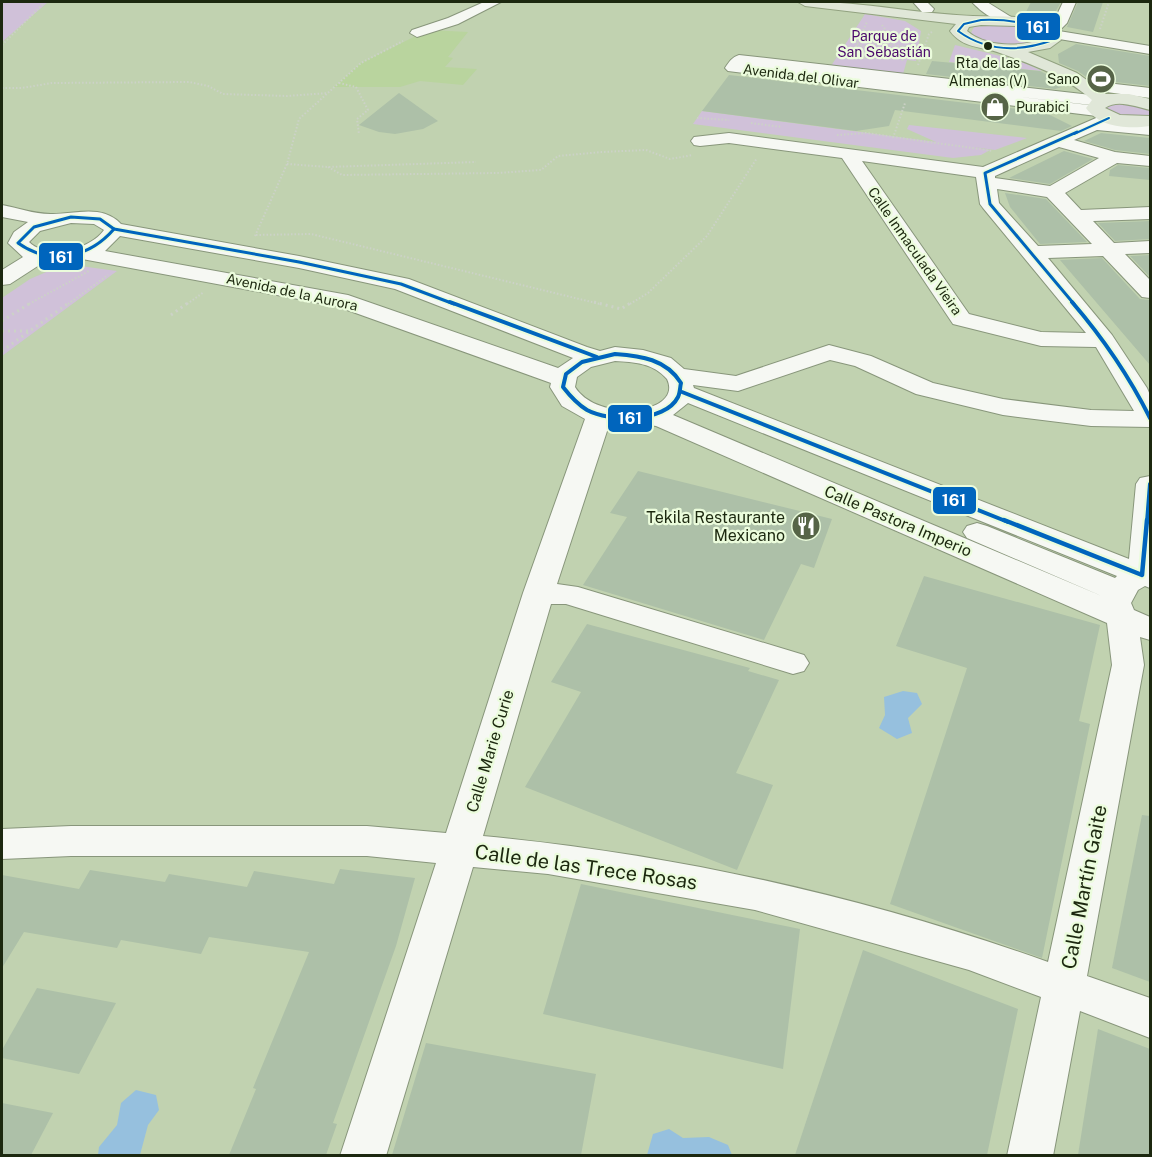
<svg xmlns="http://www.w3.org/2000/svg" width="1152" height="1157" font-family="'Public Sans',sans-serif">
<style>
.built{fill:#b9d49e}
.green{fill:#d0c1d9}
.water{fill:#96c0de}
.building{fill:#adc0a8}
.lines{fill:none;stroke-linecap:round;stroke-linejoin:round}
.minor-casing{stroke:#88967b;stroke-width:2}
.major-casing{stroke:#92a280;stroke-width:2}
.path-far1{stroke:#ccd2c7;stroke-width:2;stroke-dasharray:1.5 2;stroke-linecap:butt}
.path{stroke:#ccd2c7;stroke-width:3;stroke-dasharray:2 4;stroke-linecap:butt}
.minor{fill:#f6f8f3;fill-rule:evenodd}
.major{fill:#e0e7d8;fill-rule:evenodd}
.bus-1-far3-casing{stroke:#ebfcdc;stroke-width:4.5}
.bus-1-far2-casing{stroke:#ebfcdc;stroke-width:6}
.bus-1-far1-casing{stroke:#ebfcdc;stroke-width:8}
.bus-1-casing{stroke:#ebfcdc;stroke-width:9}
.bus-1-far3{stroke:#0065bd;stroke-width:2}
.bus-1-far2{stroke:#0065bd;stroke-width:3}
.bus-1-far1{stroke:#0065bd;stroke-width:4}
.bus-1{stroke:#0065bd;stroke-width:4.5}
.bus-dot{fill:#1c280f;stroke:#ebfcdc;stroke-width:2}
.labels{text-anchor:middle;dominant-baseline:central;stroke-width:4.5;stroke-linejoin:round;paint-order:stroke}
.far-park-label{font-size:14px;fill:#4b096c;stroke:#ebfcdc}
.bus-label{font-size:14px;fill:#1c280f;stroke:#ebfcdc}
.far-street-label{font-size:14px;fill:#1c280f;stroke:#ebfcdc}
.far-poi-label{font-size:14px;fill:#1c280f;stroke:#ebfcdc;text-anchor:end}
.poi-label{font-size:16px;fill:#1c280f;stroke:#ebfcdc;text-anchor:end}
.street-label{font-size:16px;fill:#1c280f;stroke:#ebfcdc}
.near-street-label{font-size:20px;fill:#1c280f;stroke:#ebfcdc}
.line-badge{stroke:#ebfcdc;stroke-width:2}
.badge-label{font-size:16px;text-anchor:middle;font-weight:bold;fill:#fff}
</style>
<rect width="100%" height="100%" fill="#c1d2b0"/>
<path class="built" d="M428,30l40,2 -20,25 5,1 -8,9 32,2 -14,16 -43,-4 -20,6h-66l27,-24z"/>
<g class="green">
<path d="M2,2h46l-46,40z"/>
<path d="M865,14l40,7 16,10 -5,30 -9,-1 -4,14 -72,-8z"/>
<path d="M1011,24c10,3 25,3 29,14 -15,13 -56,8 -69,-5l3,-6z"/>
<path d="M955,45l62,15 25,11 -93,-9z"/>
<path d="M1127,103l22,6 1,7 -23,2 -21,-10 4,-4z"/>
<path d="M702,111l234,31 -29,-13 2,-4 118,13 -32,12 -22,-3 17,3 -9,5 -28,3 -260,-34z"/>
<path d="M65,264l52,7 -115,85v-58l28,-19z"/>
</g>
<g class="water">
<path d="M903,691l14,2 5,11 -14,14 4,15 -15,6 -18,-11 6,-13 -1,-18z"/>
<path d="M136,1090l20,5 3,15 -11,15 -8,30h-42l1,-8 18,-22 4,-22z"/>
<path d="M669,1129l14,9 26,-1 19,8 4,10h-85l6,-21z"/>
</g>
<g class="building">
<path d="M1031,2h30l-12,21 -25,-7z"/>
<path d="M1078,2h25l-10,30 -26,-5z"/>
<path d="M1076,44l74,12v30l-61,-7 -11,-8 -19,-8 -1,-9z"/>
<path d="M932,61l108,10 28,14 -13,4 -129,-15z"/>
<path d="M729,75l315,37 28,14 -11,5 -166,-21 -6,16 -33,5 -154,-20z"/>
<path d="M399,93l39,28 -15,8 -28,5 -16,-2 -20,-7z"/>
<path d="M1101,133l49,5v16l-35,-4 -31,-9z"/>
<path d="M1064,151l29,8 -43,25 -41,-6z"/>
<path d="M1118,165l32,3v12l-41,-4 1,-6z"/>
<path d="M1005,193l41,6 41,43 -47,2 -30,-37z"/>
<path d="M1150,221v18l-35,2 -17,-18z"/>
<path d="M1150,255v22l-20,-21z"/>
<path d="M1102,258l38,41 10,1v65l-90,-105z"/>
<path d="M638,471l194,48 -18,49 -13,-4 -37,76 -181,-55 44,-68 -17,-4z"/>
<path d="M924,576l176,49 -21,96 11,3 -48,234 -152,-54 77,-236 -71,-22z"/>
<path d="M587,624l163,44 -2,3 31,9 -43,93 37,12 -36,85 -212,-83 56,-95 -30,-10z"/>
<path d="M1142,815l8,1v166l-38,-14z"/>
<path d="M340,869l75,9 -19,68 -63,177 4,1 -11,31h-97l27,-66 -3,-1 56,-136 -100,-15 -8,17 -80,-14 -4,8 -93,-16 -22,36v-93l77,14 11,-19 75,12 4,-8 78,13 7,-16 80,13z"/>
<path d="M581,884l219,45 -17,140 -240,-55z"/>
<path d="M863,950l155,59 -31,146h-192z"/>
<path d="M37,988l79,15 -37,71 -77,-16v-8z"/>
<path d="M1098,1029l52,20v106h-72z"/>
<path d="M426,1043l170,31 -15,81h-189z"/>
<path d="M2,1103l51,10 -22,42h-29z"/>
</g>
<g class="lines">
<g class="minor-casing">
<g id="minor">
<path d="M484,2h17l-43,22 -41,13 -7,-4 2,-3 36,-12z"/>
<path d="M913,2h14l7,7 -2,3h-10z"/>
<path d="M972,2h15l29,18 -2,3c-14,3 -33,-11 -42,-21z"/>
<path d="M1063,2h13l-9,21 -8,8 91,15v8l-103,-17 -5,-6 12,-10z"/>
<path d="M739,55l361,41 6,2 2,3 -2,3 -6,2 -167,-19 164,19 6,1 2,4 -2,3h12l2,4 -3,4 36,3v10l-53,-5 -23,10 41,12 35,4v10l-33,-3 -52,30 16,17 69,-3v12l-57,2 21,22 36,-2v12l-25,1 25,26v18l-8,-1 -39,-41 -55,2 64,77 35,53 3,7v32l-59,-1 -88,-11 -87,-21 -61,-28 -25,-6 -92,31 -45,-6 1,3 435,171 7,-75 4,-6 10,-2v112l-5,-2 -7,4 -7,13 3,7 16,7v23l-10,-3 4,28 -57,311 63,22v40l-70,-27 -27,145h-46l34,-159 -72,-27 -214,-60 -207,-36 -75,-7 -87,289h-46l96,-293 -69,-7h-296l-69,3v-30l69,-3h296l79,7 77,-240 62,-174 -23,-13 -12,-19 1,-4 -215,-77 -254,-47 -14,3h-24l-34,22 -8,1v-15l21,-13 -15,-14 6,-11 14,-10 -26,-5v-12c16,3 35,10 51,9 23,0 49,-10 68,10l178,32 110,23 178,68 13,4 15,-4 28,3 28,8 13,11 52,7 93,-31 42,11 62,27 70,16 88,11 43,1 -38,-64 -55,-1 -88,-22 -111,-166 -113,-15 -29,3 -6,-1 -3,-4 3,-4 35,-4 254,34 120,-52 -6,1 -369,-45 -3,-3c4,-6 7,-11 14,-13zM1059,147l40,11 -49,28 -55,-8v-2zM862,161l114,16 4,27 3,4 103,125 -45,-1 -72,-18zM997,189l50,8 45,47 -54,2 -39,-43zM71,223l23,1 10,6c-14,20 -57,30 -75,12l11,-11zM120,236l179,32 96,21 178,69 -15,10 -210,-73 -243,-44zM615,361c19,1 38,2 52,18 17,36 -70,44 -92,8l2,-10 14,-10zM688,403l429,173 -2,2 -128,-52 -10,-3 -10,3 -4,6 4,6 137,59 -431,-182zM643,424l13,2 451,197 5,42 -64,297c-182,-65 -373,-108 -565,-126l68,-232h15l227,70 11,-3 5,-8 -5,-8 -226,-68 -21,-3 52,-159 25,1z"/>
<path d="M1098,82l52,6v10l-58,-8 -2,-3 2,-3z"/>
</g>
</g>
<g class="major-casing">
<path id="major" d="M798,2c58,-2 117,12 175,14 25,1 48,-2 73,8 9,3 11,7 15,16l-11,8 -22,4 49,21 29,21h23l21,5v11c-14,-3 -32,-11 -45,-2l15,7 30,1v10c-22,3 -50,2 -64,-18l6,-8c-25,-23 -61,-36 -92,-47 -18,-7 -37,-4 -50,-22l6,-7 -151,-18zM981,25l35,1 26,8 2,4c-22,10 -59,9 -77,-7l2,-4z"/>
</g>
<g class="path-far1">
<path d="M882,25l3,4 -3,3"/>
<path d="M1100,29l9,-27"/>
<path d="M864,31l42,4 -2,10"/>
<path d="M906,35h11l-1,-6"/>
<path d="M859,41l65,8"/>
<path d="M857,44l27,9 2,3 -4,3"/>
<path d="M2,45l43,-43"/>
<path d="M865,58h-2c11,-8 27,-4 40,-1l-1,5"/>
<path d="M850,59l17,-37"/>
<path d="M918,65l11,-31 4,-3"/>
<path d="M339,83l17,4 12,23 -11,9 2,15"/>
<path d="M2,88h20l30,-5 137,-1 19,4 15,8 64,2 41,-3"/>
<path d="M697,118l32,2"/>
<path d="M751,123l31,4"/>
<path d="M837,135l29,-2 127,18"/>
<path d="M893,138l12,-35"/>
<path d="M287,164l41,3 148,-5"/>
<path d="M328,167l14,8 155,-2 44,-3 17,-14 44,-4 44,-2 24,9 23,-4"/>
<path d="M256,235l55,-1 289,70"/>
<path d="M255,236l32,-72 12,-45 62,-56 42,-22"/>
<path d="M29,304l60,-33"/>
<path d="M68,304l40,-29"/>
<path d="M187,304l17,-12"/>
<path d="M630,304l18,-11 59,-57 50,-78"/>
</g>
<g class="path">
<path d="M594,302l27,7 11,-7"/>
<path d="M171,315l18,-13"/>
<path d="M2,321l30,-19"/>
<path d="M2,331h26"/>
<path d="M2,351l68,-49"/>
</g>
<use href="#minor" class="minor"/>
<use href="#major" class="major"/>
<g class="bus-1-far3-casing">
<g id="bus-1-far3">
<path d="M981,20c24,-1 46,2 68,11l4,9c-33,12 -66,12 -95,-9l6,-7z"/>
<path d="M1074,134l35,-16"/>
</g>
</g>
<g class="bus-1-far2-casing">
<g id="bus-1-far2">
<path d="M71,217l29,2 14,10c-25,29 -64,37 -96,14l16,-16z"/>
<path d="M114,229l185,33 102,22 53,20"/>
<path d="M1074,304l-84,-100 -5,-31 92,-41"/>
</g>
</g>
<g class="bus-1-far1-casing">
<g id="bus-1-far1">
<path d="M450,302l147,55"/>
<path d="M1072,302c31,36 57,74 78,116"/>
<path d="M615,354c26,2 51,5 66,29 -1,4 -1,10 -3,14 -13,26 -69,25 -91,13 -10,-6 -17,-14 -24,-23l3,-13 16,-12z"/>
<path d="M682,392l326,130"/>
<path d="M1147,522l3,-38"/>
</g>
</g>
<g class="bus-1-casing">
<path id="bus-1" d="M1004,520l138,55 5,-55"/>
</g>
<use href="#bus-1-far3" class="bus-1-far3"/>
<use href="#bus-1-far2" class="bus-1-far2"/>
<use href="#bus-1-far1" class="bus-1-far1"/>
<use href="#bus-1" class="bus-1"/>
</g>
<defs>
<g id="stadium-disc" transform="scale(1.5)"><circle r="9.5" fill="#566447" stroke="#ebfcdc"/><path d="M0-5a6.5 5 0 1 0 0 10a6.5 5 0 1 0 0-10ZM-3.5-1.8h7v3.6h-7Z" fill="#fff"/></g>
<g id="shop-disc" transform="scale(1.5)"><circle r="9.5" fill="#566447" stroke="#ebfcdc"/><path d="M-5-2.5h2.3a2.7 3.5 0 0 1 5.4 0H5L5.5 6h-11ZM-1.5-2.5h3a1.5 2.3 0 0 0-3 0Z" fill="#fff"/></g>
<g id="restaurant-disc" transform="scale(1.5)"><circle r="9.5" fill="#566447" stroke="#ebfcdc"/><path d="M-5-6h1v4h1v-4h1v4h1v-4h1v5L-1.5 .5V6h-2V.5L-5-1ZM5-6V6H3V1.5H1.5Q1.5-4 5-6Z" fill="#fff"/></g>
</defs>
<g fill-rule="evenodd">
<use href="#stadium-disc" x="1101" y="79"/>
<use href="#shop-disc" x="995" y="107"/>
<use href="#restaurant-disc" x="806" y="526"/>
</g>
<circle class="bus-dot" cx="988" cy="46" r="5"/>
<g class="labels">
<g class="far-park-label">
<text x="884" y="36">Parque de<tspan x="884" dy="16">San Sebastián</tspan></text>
</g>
<g class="bus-label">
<text x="988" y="63">Rta de las<tspan x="988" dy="18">Almenas (V)</tspan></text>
</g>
<g class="far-street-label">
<text transform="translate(801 76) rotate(7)">Avenida del Olivar</text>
<text transform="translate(915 251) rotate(55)">Calle Inmaculada Vieira</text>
<text transform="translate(292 292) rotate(12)">Avenida de la Aurora</text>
</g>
<g class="far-poi-label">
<text x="1080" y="79">Sano</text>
<text x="1016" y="107" text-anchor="start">Purabici</text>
</g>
<g class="poi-label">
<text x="785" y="517">Tekila Restaurante<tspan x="785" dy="18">Mexicano</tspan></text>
</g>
<g class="street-label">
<text transform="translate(898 521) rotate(23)">Calle Pastora Imperio</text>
<text transform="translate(490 751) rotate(-73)">Calle Marie Curie</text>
</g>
<g class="near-street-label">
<text transform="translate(586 867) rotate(8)">Calle de las Trece Rosas</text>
<text transform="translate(1084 887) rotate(-79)">Calle Martín Gaite</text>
</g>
</g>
<g class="line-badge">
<rect x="1016" y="12" width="45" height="29" rx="6" fill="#0065bd"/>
<rect x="38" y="242" width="46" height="29" rx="6" fill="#0065bd"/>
<rect x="607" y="404" width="46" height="29" rx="6" fill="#0065bd"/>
<rect x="932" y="486" width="45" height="29" rx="6" fill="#0065bd"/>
</g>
<g class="badge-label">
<text x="1038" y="33">161</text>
<text x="61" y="263">161</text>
<text x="630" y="424">161</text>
<text x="954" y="506">161</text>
</g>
<rect width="1152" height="1157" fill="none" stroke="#1c280f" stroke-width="6"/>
</svg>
